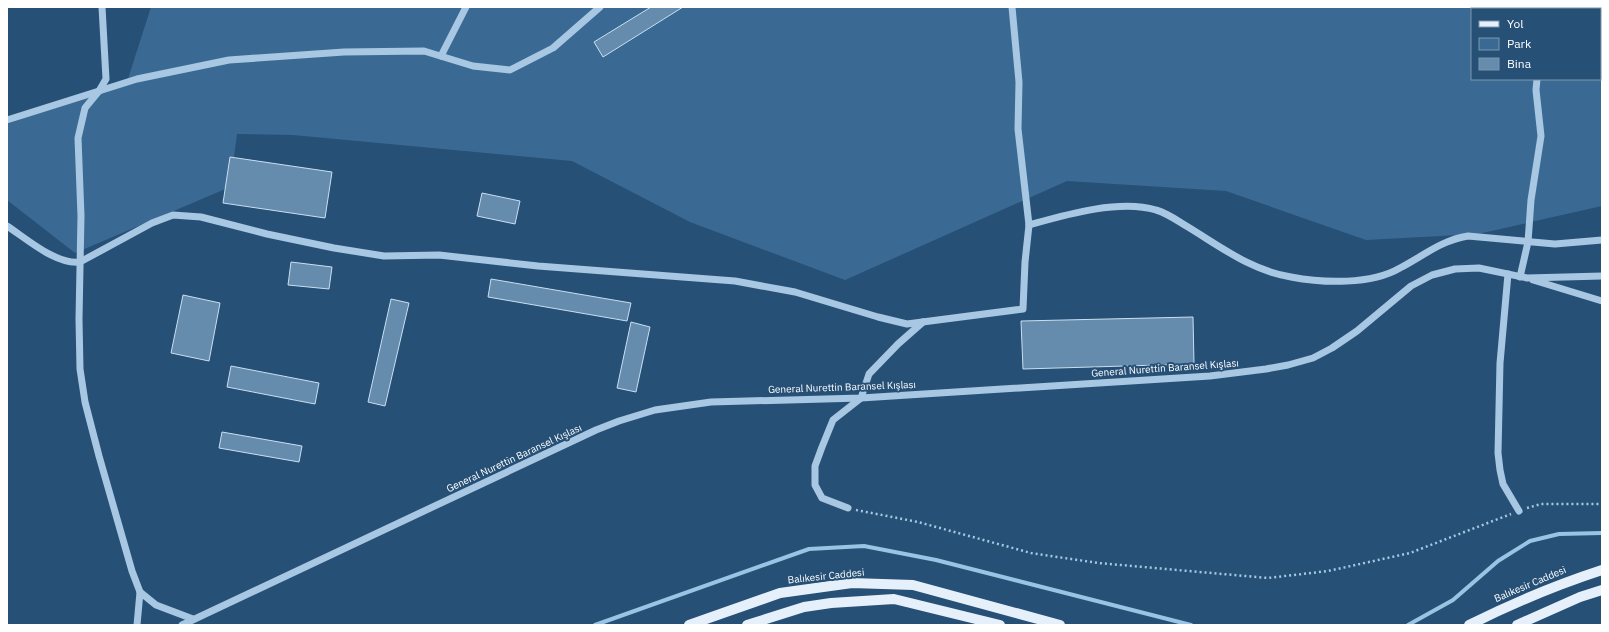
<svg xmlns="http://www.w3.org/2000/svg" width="1609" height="632" font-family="'IBM Plex Sans',sans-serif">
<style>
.green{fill:#3a6a93;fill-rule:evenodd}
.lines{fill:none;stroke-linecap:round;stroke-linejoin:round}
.stream{stroke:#9bc3e3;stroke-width:4}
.building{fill:#668cad;stroke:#c9dff2}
.path{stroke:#a7c7e2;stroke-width:2.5;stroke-dasharray:2 3;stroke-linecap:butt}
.minor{stroke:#a7c7e2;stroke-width:7}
.major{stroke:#e5f0fb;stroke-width:10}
.labels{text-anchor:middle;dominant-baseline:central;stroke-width:4;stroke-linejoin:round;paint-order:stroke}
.street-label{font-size:10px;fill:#fff;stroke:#265076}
</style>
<rect width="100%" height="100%" fill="#265076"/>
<path class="green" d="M151,7h1451v199l-124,28 -112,6 -140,-49 -159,-10 -222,99 -155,-58 -118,-61 -279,-26 -56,-1 -7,53 -155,66 -68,-53v-76l120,-42zM1472,9h128v70h-128z"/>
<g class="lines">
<g class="stream">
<path d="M595,625l214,-76 55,-3 72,14 255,65"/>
<path d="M1408,625l45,-25 45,-39 32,-20 29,-7 43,-1"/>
</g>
</g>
<g class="building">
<path d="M651,7h32l-80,50 -9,-15z"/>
<path d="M230,157l102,15 -7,46 -102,-15z"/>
<path d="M482,193l38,8 -5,23 -38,-8z"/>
<path d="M291,262l41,5 -3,22 -41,-4z"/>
<path d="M491,279l140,24 -4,18 -139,-24z"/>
<path d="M183,295l37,8 -11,58 -38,-8z"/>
<path d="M391,299l18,4 -24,103 -17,-4z"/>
<path d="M1193,317l1,47 -171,5 -2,-48z"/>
<path d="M631,322l19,5 -14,65 -19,-4z"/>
<path d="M231,366l88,17 -4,21 -88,-17z"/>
<path d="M222,432l80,14 -3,16 -80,-14z"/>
</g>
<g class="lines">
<g class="path">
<path d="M1527,508l14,-4h61"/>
<path d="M856,510l62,12 113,31 67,10 170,15 60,-7 82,-18 101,-39"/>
</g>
<g class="minor">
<path d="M102,7l4,72 -7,12 -14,17 -7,30 3,78 -2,103 1,50 5,33 14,54 33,115 8,21"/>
<path d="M1551,9v-2"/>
<path d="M441,56l25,-49"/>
<path d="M7,120l130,-41 92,-19 115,-8 80,-1 49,15 37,4 43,-22 47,-41"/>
<path d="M1029,225c36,-10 90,-26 127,-15 11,3 22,11 32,17 33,20 64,44 103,50 32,6 80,8 109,-9 23,-12 42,-28 68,-32l87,8 47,-4"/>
<path d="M7,226c20,13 49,39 73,36l72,-39 21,-8 28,2 66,17 67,14 50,8 55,-1 99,11 197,15 60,11 83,25 29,7 116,-15 2,-47 4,-37 -11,-96 1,-47 -7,-75"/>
<path d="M1508,274l-8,89 -2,90 2,17 3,14 16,27"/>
<path d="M1520,277l8,-35 3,-42 10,-64 -5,-46 1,-11"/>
<path d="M1533,280l69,21"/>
<path d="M848,508l-26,-10 -7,-13v-19l7,-19 11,-27 28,-22 8,-24 29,-30 25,-22"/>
<path d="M137,625l3,-33 16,13 37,14"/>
<path d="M182,625l414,-195 23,-9 36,-11 56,-8 150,-4 349,-22 56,-7 22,-4 25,-7 19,-10 25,-17 54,-45 21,-11 23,-6 24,-1 48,10 75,-2"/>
</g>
<g class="major">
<path d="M689,625l91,-32 72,-10 61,2 147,40"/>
<path d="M747,625l57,-18 27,-4 63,-4 106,26"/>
<path d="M1469,625c44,-22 87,-40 133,-55"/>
<path d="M1517,625l63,-28 22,-7"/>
</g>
</g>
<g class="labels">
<g class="street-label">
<text transform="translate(1165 368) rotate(-4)">General Nurettin Baransel Kışlası</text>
<text transform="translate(842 387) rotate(-2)">General Nurettin Baransel Kışlası</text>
<text transform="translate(514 458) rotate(-25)">General Nurettin Baransel Kışlası</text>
<text transform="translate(826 576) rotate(-6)">Balıkesir Caddesi</text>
<text transform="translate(1530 584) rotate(-23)">Balıkesir Caddesi</text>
</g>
</g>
<rect width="1609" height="632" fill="none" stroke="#ffffff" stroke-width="16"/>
<rect x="1471" y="8" width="130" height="72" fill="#265076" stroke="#7d96ad"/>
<rect x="1479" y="21" width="20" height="6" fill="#e5f0fb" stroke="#7d96ad"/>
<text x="1507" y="28" font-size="12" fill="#ffffff">Yol</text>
<rect x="1479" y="38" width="20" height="12" fill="#3a6a93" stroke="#7d96ad"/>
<text x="1507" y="48" font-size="12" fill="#ffffff">Park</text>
<rect x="1479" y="58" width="20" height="12" fill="#668cad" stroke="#7d96ad"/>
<text x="1507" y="68" font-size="12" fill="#ffffff">Bina</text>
</svg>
